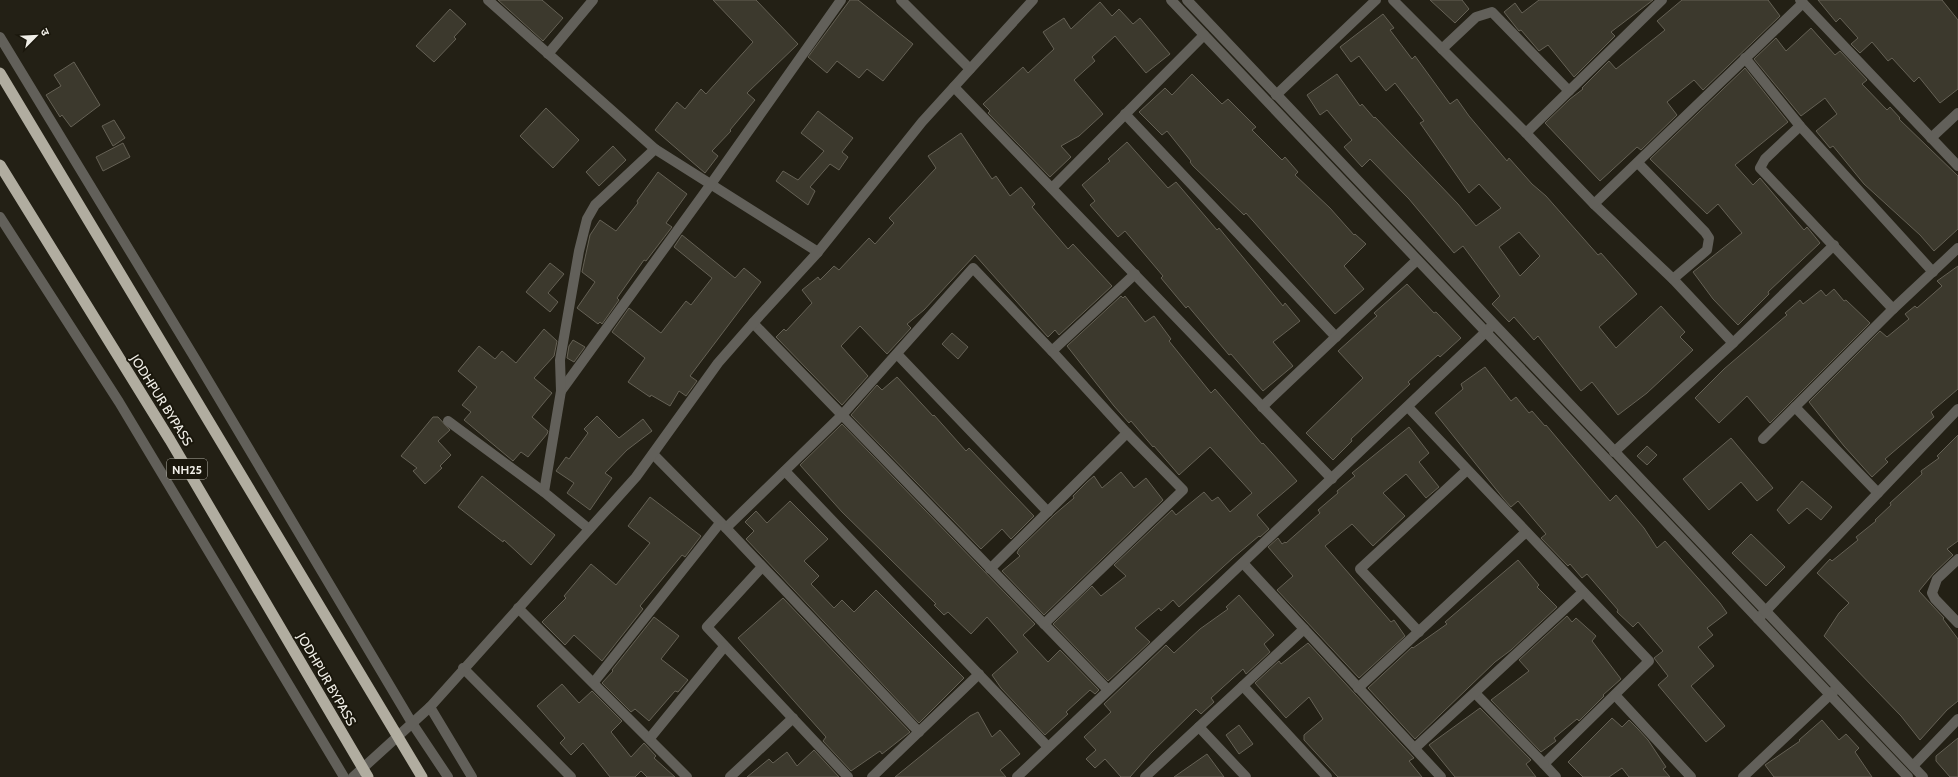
<svg xmlns="http://www.w3.org/2000/svg" width="1958" height="777" font-family="Cabin,'Noto Sans Devanagari',sans-serif">
<style>
.building{fill:#3c392d;stroke:#656155;fill-rule:evenodd}
.lines{fill:none;stroke-linecap:round;stroke-linejoin:round}
.minor{stroke:#62605a;stroke-width:10}
.tertiary{stroke:#62605a;stroke-width:10}
.trunk{stroke:#b1ada0;stroke-width:11}
.labels{text-anchor:middle;dominant-baseline:central;stroke-width:4;stroke-linejoin:round;paint-order:stroke}
.shield{fill:#1a170c;stroke:#b0aea5;stroke-width:1}
.shield-label{font-size:12px;font-weight:bold;fill:#f0eee7}
.street-label{font-size:13px;fill:#f0eee7;stroke:#1a170c}
</style>
<rect width="100%" height="100%" fill="#232015"/>
<g class="building">
<path d="M498,0h44l21,18 -20,23z"/>
<path d="M713,0h43l42,44 -51,49 8,7 -25,30 1,1 -19,20 6,5 -13,17 -50,-43 22,-28 8,7 16,-20 5,5 47,-52z"/>
<path d="M850,0h8l55,44 -30,37 -16,-12 -8,9 -22,-17 -10,12 -19,-16z"/>
<path d="M1430,0h32l7,9 -14,14z"/>
<path d="M1539,0h114l-42,32 4,4 -41,41 -26,-32 -9,6 -18,-21 -2,1 -4,-5 -11,-14 11,-9 7,10z"/>
<path d="M1682,0h86l12,16 -77,74 -9,-10 -27,22 10,13 -36,35 -4,-3 -37,34 -55,-58 25,-24 13,-10 -1,-1 27,-27 7,8 49,-39 -8,-9z"/>
<path d="M1818,0h124l16,20v69l-18,14 -21,-26 -5,5 -22,-24 -4,3 -16,-19 -12,11 -9,-9 7,-6 -18,-20 -4,4z"/>
<path d="M1100,2l12,14 7,-7 14,15 7,-6 30,36 -24,19 -31,-37 -23,21 3,4 -21,19 29,34 -24,22 -18,10 10,11 -21,20 -62,-64 2,-2 -7,-7 40,-37 5,6 26,-24 -11,-17 21,-14 7,11z"/>
<path d="M450,9l16,15 -12,13 2,2 -22,23 -18,-16z"/>
<path d="M1383,14l11,14 -4,2 22,29 3,-3 35,48 7,-5 12,17 38,45 2,-3 23,26 14,12 52,59 3,-2 36,41 -38,33 17,21 45,-42 24,26 -5,5 13,13 -46,43 -29,22 -26,-33 -11,9 -43,-55 -4,4 -20,-23 -5,5 -17,-18 8,-8 -37,-50 -9,7 -45,-54 -39,-40 -8,8 -18,-20 8,-7 -25,-30 -7,5 -13,-20 30,-21 23,32 2,-2 12,14 1,-1 83,87 18,22 25,-18 -22,-24 -10,9 -49,-70 4,-2 -29,-38 -9,8 -27,-35 -8,6 -11,-15zM1519,232l21,24 -20,20 -21,-29z"/>
<path d="M1811,28l24,27 5,-4 27,29 -5,4 25,26 3,-3 10,11 -1,1 59,57v53l-24,22 -14,-16 -56,-51 -31,-38 -3,2 -14,-17 21,-17 -12,-16 -24,18 -47,-57 22,-21 10,13z"/>
<path d="M74,62l26,43 -29,22 -9,-12 -2,2 -14,-22 15,-9 -7,-11z"/>
<path d="M1745,68l43,54 -53,43 18,20 7,-7 44,52 3,-3 13,16 -52,49 1,2 -31,31 -25,-26 -20,-27 49,-39 -24,-29 -11,10 -57,-55z"/>
<path d="M1192,74l30,30 6,-5 28,28 -4,3 30,30 3,-3 13,15 -3,3 35,33 24,27 1,-1 11,10 -22,22 20,23 -29,25 -89,-101 -2,2 -51,-49 -3,-4 1,-1 -24,-30 -5,4 -23,-23 26,-24 7,7z"/>
<path d="M546,108l33,32 -26,28 -33,-32z"/>
<path d="M818,111l35,27 -11,14 6,5 -9,13 -9,-6 -20,23 5,4 -7,14 -32,-24 7,-10 15,9 26,-29 -23,-18z"/>
<path d="M114,120l11,18 -12,8 -11,-20z"/>
<path d="M961,133l31,46 4,-3 14,20 11,-9 14,17 -3,3 36,42 5,-5 39,42 -53,49 -4,-5 -7,7 -73,-82 -51,55 -17,14 4,4 -24,26 -27,-28 -19,20 27,30 -26,29 -66,-68 8,-8 2,2 26,-28 -10,-13 16,-13 2,3 14,-14 5,4 30,-32 6,6 19,-21 -5,-5 47,-50 -8,-12z"/>
<path d="M1127,142l41,46 8,-6 41,48 2,-2 64,78 2,-3 15,18 -27,21 20,24 -30,25 -32,-37 -2,1 -41,-49 -2,2 -25,-30 2,-2 -38,-45 -7,6 -28,-32 5,-4 -13,-16 28,-24 -2,-2z"/>
<path d="M123,143l7,14 -27,14 -7,-14z"/>
<path d="M613,146l13,14 -27,26 -13,-14z"/>
<path d="M658,172l29,22 -21,29 6,4 -26,34 -2,-1 -27,38 2,2 -17,24 -2,-2 -2,2 -21,-16 18,-26 -13,-10 8,-37 10,-15 16,11 22,-28 -1,-2z"/>
<path d="M682,235l53,43 9,-10 17,14 -71,94 7,5 -11,15 -7,-5 -9,15 -19,-11 -1,2 -22,-15 17,-24 -33,-26 17,-24 32,25 25,-32 5,4 21,-27 -38,-31z"/>
<path d="M550,263l14,11 -16,19 10,9 -8,10 -24,-20z"/>
<path d="M1958,266v123l-27,23 3,5 -49,42 3,3 -16,15 -28,-31 -35,-44 71,-71 7,6 22,-18 -4,-5 10,-8 2,2 25,-22 -5,-5z"/>
<path d="M1407,284l27,29 2,-1 25,26 -21,19 -2,-2 -30,27 2,2 -59,55 1,2 -19,19 -27,-27 57,-55 -25,-27 39,-35 -3,-3z"/>
<path d="M1834,289l10,12 2,-1 24,23 -100,100 -23,-27 -28,27 -24,-25 29,-29 63,-54 -2,-2 15,-13 3,4 18,-14 5,6z"/>
<path d="M1121,296l2,2 2,-2 20,26 9,-6 17,23 -2,2 42,52 4,-4 47,55 1,-1 34,38 -40,34 12,14 -9,8 -1,-1 -25,21 -55,50 -6,-7 -12,11 -2,-3 -24,20 15,14 -42,39 -55,-57 39,-38 9,10 25,-20 -12,-11 58,-55 4,5 28,-23 8,9 6,-4 12,15 22,-19 -42,-46 -31,28 -25,-29 -1,1 -22,-26 -2,2 -15,-17 -47,-60z"/>
<path d="M544,329l13,12 -3,15 -20,22 18,15 -20,24 16,14 -1,3 -19,23 -7,-5 -8,9 -49,-41 7,-8 -9,-7 15,-18 -19,-16 21,-25 16,13 7,-8 14,12z"/>
<path d="M952,333l16,14 -10,12 -16,-15z"/>
<path d="M573,340l12,7 -11,15 -7,-4 2,-12z"/>
<path d="M1485,367l26,34 5,-4 13,16 3,-2 13,15 1,-1 64,76 6,-6 28,33 13,20 8,-7 55,62 7,10 -20,15 6,7 -15,12 16,19 -23,20 34,40 -19,16 -48,-57 10,-9 -14,-18 9,-7 -25,-29 -5,5 -16,-15 1,-2 -31,-36 -5,4 -12,-14 -2,2 -27,-28 5,-4 -28,-33 -7,6 -8,-9 -68,-85 28,-24 -2,-5z"/>
<path d="M897,377l36,39 1,-1 32,36 3,-3 65,68 -23,23 -9,-10 -21,20 -130,-134 26,-30 5,5z"/>
<path d="M597,416l22,22 24,-19 9,12 -25,19 -22,23 7,5 -22,32 -23,-17 7,-10 -18,-12 10,-14 3,2 19,-26 -4,-4z"/>
<path d="M433,417h5l12,13 -12,11 13,14 -11,11 2,2 -17,16 -12,-13 4,-3 -16,-12z"/>
<path d="M842,424l193,200 -12,11 25,27 12,-12 39,40 -4,4 -5,-4 -24,22 2,2 -23,21 -44,-47 -9,-13 26,-23 -31,-35 -16,17 -23,-22 -4,3 -10,-10 2,-1 -94,-92 -42,-47z"/>
<path d="M1409,427l20,26 -10,9 20,25 -13,11 -20,-24 -23,19 22,23 -32,30 -21,-22 -27,22 66,76 3,-2 11,16 -46,42 -82,-88 16,-14 -25,-29 10,-9 4,6 3,-2 1,1 34,-30 -2,-3 20,-17 -1,-2 18,-15 -3,-3z"/>
<path d="M1958,435v106l-11,8 6,6 -20,19 -14,17 25,27 -1,1 15,20v62l-11,9 -27,30 -19,-24 -77,-80 15,-23 10,-10 -32,-30 13,-14 2,2 26,-21 -2,-3 20,-16 -1,-1 16,-15 -1,-2 32,-29 -1,-3 18,-13 -2,-2z"/>
<path d="M1731,438l42,50 -16,13 -16,-19 -32,28 -26,-31z"/>
<path d="M1647,446l10,9 -10,10 -10,-9z"/>
<path d="M1121,472l13,16 12,-10 17,22 -119,115 -42,-44 18,-15 -3,-3 2,-4 36,-35 19,-16 -1,-2 14,-14 7,-6 8,12z"/>
<path d="M482,476l73,59 -24,30 -27,-25 -1,2 -45,-35z"/>
<path d="M1802,481l30,26 -11,13 -14,-12 -18,16 -12,-14z"/>
<path d="M650,497l51,39 -16,21 -3,-2 -42,51 3,3 -41,52 -28,-26 -9,10 -23,-23 24,-24 -2,-2 27,-32 25,21 34,-42 -22,-17z"/>
<path d="M790,501l38,38 -24,22 15,15 -8,8 23,24 8,-8 12,12 22,-22 88,88 -45,45 -173,-184 8,-8 -9,-9 11,-11 11,12z"/>
<path d="M1751,534l34,33 -19,19 -34,-33z"/>
<path d="M1518,560l21,25 -2,2 20,20 -46,43 -16,12 -80,77 -47,-51 44,-41 1,1 34,-24 -2,-2z"/>
<path d="M1239,595l35,40 -10,9 6,8 -24,22 -3,-5 -32,29 3,4 -13,12 -5,-5 -45,44 -21,24h-9l-16,-18 -10,9 -9,-9 10,-9 -12,-13 27,-25 -7,-8 62,-59 8,8 26,-24 28,-20 -2,-2z"/>
<path d="M783,598l127,134 -28,22 -2,-3 -29,20 -28,-30 3,-4 -88,-99z"/>
<path d="M1567,616l5,6 4,-4 20,18 -4,5 29,38 -18,16 1,1 -25,25 -2,-2 -23,19 2,3 -15,11 -50,-52 38,-29 -10,-11z"/>
<path d="M654,617l25,19 -18,23 27,21 -10,12 -3,-1 -26,30 -14,-12 -4,3 -29,-29 11,-12 -1,-1z"/>
<path d="M1308,643l106,115 -5,3 13,16h-84l-34,-37v-5l19,-16 -14,-22 -23,21 -31,-35 24,-22 2,3z"/>
<path d="M562,684l17,19 13,-12 30,30 -11,11 20,25 13,-14 12,13 -2,2 21,19h-28l-6,-6 -6,6h-25l-27,-34 -12,12 -11,-12 5,-5 -28,-32z"/>
<path d="M1480,708l51,52 -5,4 10,13h-81l-26,-32z"/>
<path d="M978,712l14,25 8,-7 20,24 -20,16 6,7h-111l75,-61z"/>
<path d="M1612,718l10,9 7,-7 9,9 10,11 18,27 -3,2 7,8h-41l-7,-9 -13,9h-26l-15,-15z"/>
<path d="M1822,720l17,20 7,-6 13,14 -4,4 17,25h-98l-9,-12 35,-24 -1,-1z"/>
<path d="M1239,725l14,19 -14,10 -13,-19z"/>
<path d="M1958,738v39h-8l-14,-16v-5z"/>
<path d="M814,750l25,27h-92l22,-18 4,4 14,-11 10,14z"/>
<path d="M1207,754l17,23h-50z"/>
</g>
<g class="lines">
<g class="minor">
<path d="M488,0l167,149 163,103"/>
<path d="M901,0l69,69"/>
<path d="M1393,0l133,133 68,71 79,75 60,64 -119,109"/>
<path d="M1800,0l158,166"/>
<path d="M1442,49l34,-32 16,-5 77,79"/>
<path d="M548,54l45,-54"/>
<path d="M1745,58l55,68 133,146"/>
<path d="M954,87l378,392"/>
<path d="M1276,95l100,-95"/>
<path d="M1125,114l211,223"/>
<path d="M1800,126l-35,33 -5,9 133,141"/>
<path d="M1526,133l136,-133"/>
<path d="M1931,138l27,-25"/>
<path d="M1638,163l67,69 4,6 -2,12 -34,29"/>
<path d="M1052,188l152,-153"/>
<path d="M1594,204l209,-201"/>
<path d="M753,323l355,367"/>
<path d="M1733,343l101,-98"/>
<path d="M897,354l151,158"/>
<path d="M561,391l150,-207 130,-184"/>
<path d="M1262,407l155,-147"/>
<path d="M1408,407l241,254 -105,103 12,13"/>
<path d="M1795,407l83,86"/>
<path d="M448,421l96,71"/>
<path d="M1763,439l130,-130 65,-61"/>
<path d="M653,454l73,74 116,-113 131,-147 79,83 83,-77"/>
<path d="M785,471l263,276"/>
<path d="M726,528l193,204"/>
<path d="M589,529l-45,-37 17,-101 -1,-31 19,-109 8,-32 8,-14 60,-56"/>
<path d="M1958,559l-21,20 -5,14 3,6 23,24"/>
<path d="M1243,563l198,214"/>
<path d="M762,567l-55,60 141,150"/>
<path d="M990,569l137,-136 -75,-82"/>
<path d="M518,608l169,169"/>
<path d="M1758,619l200,-210"/>
<path d="M1044,624l139,-134 -56,-57"/>
<path d="M1419,632l-59,-63 107,-99"/>
<path d="M463,668l108,109"/>
<path d="M594,682l126,-159"/>
<path d="M1243,686l84,91"/>
<path d="M1358,688l168,-156"/>
<path d="M1475,693l69,71"/>
<path d="M1615,695l76,82"/>
<path d="M1199,727l47,50"/>
<path d="M650,738l74,-91"/>
<path d="M1415,748l168,-156"/>
<path d="M1913,766l45,-47"/>
<path d="M730,777l63,-59"/>
<path d="M872,777l107,-103"/>
<path d="M1017,777l476,-452"/>
<path d="M1145,777l159,-148"/>
<path d="M1743,777l93,-88"/>
</g>
<g class="tertiary">
<path d="M1171,0l737,777"/>
<path d="M1187,0l736,777"/>
<path d="M0,37l196,323 216,363 36,54"/>
<path d="M0,217l119,185 225,375"/>
<path d="M430,707l42,70"/>
<path d="M353,777l77,-70 206,-230 82,-114 35,-40 65,-71 104,-130 111,-122"/>
</g>
<g class="trunk">
<path d="M0,73l422,704"/>
<path d="M0,165l170,275 198,337"/>
</g>
</g>
<g class="labels">
<rect class="shield" x="167" y="459" width="40" height="20" rx="3"/>
<g class="shield-label">
<text x="187" y="469">NH25</text>
</g>
<g class="street-label">
<text transform="translate(162 400) rotate(58)">JODHPUR BYPASS</text>
<text transform="translate(327 679) rotate(60)">JODHPUR BYPASS</text>
</g>
</g>
<g transform="translate(36 36) rotate(66)" stroke="#1a170c" stroke-width="3" paint-order="stroke">
<path d="M0-3L7 15L0 10L-7 15Z" fill="#f0eee7"/>
<text y="-6" font-size="11" font-weight="bold" text-anchor="middle" fill="#f0eee7">उ</text>
</g>
</svg>
